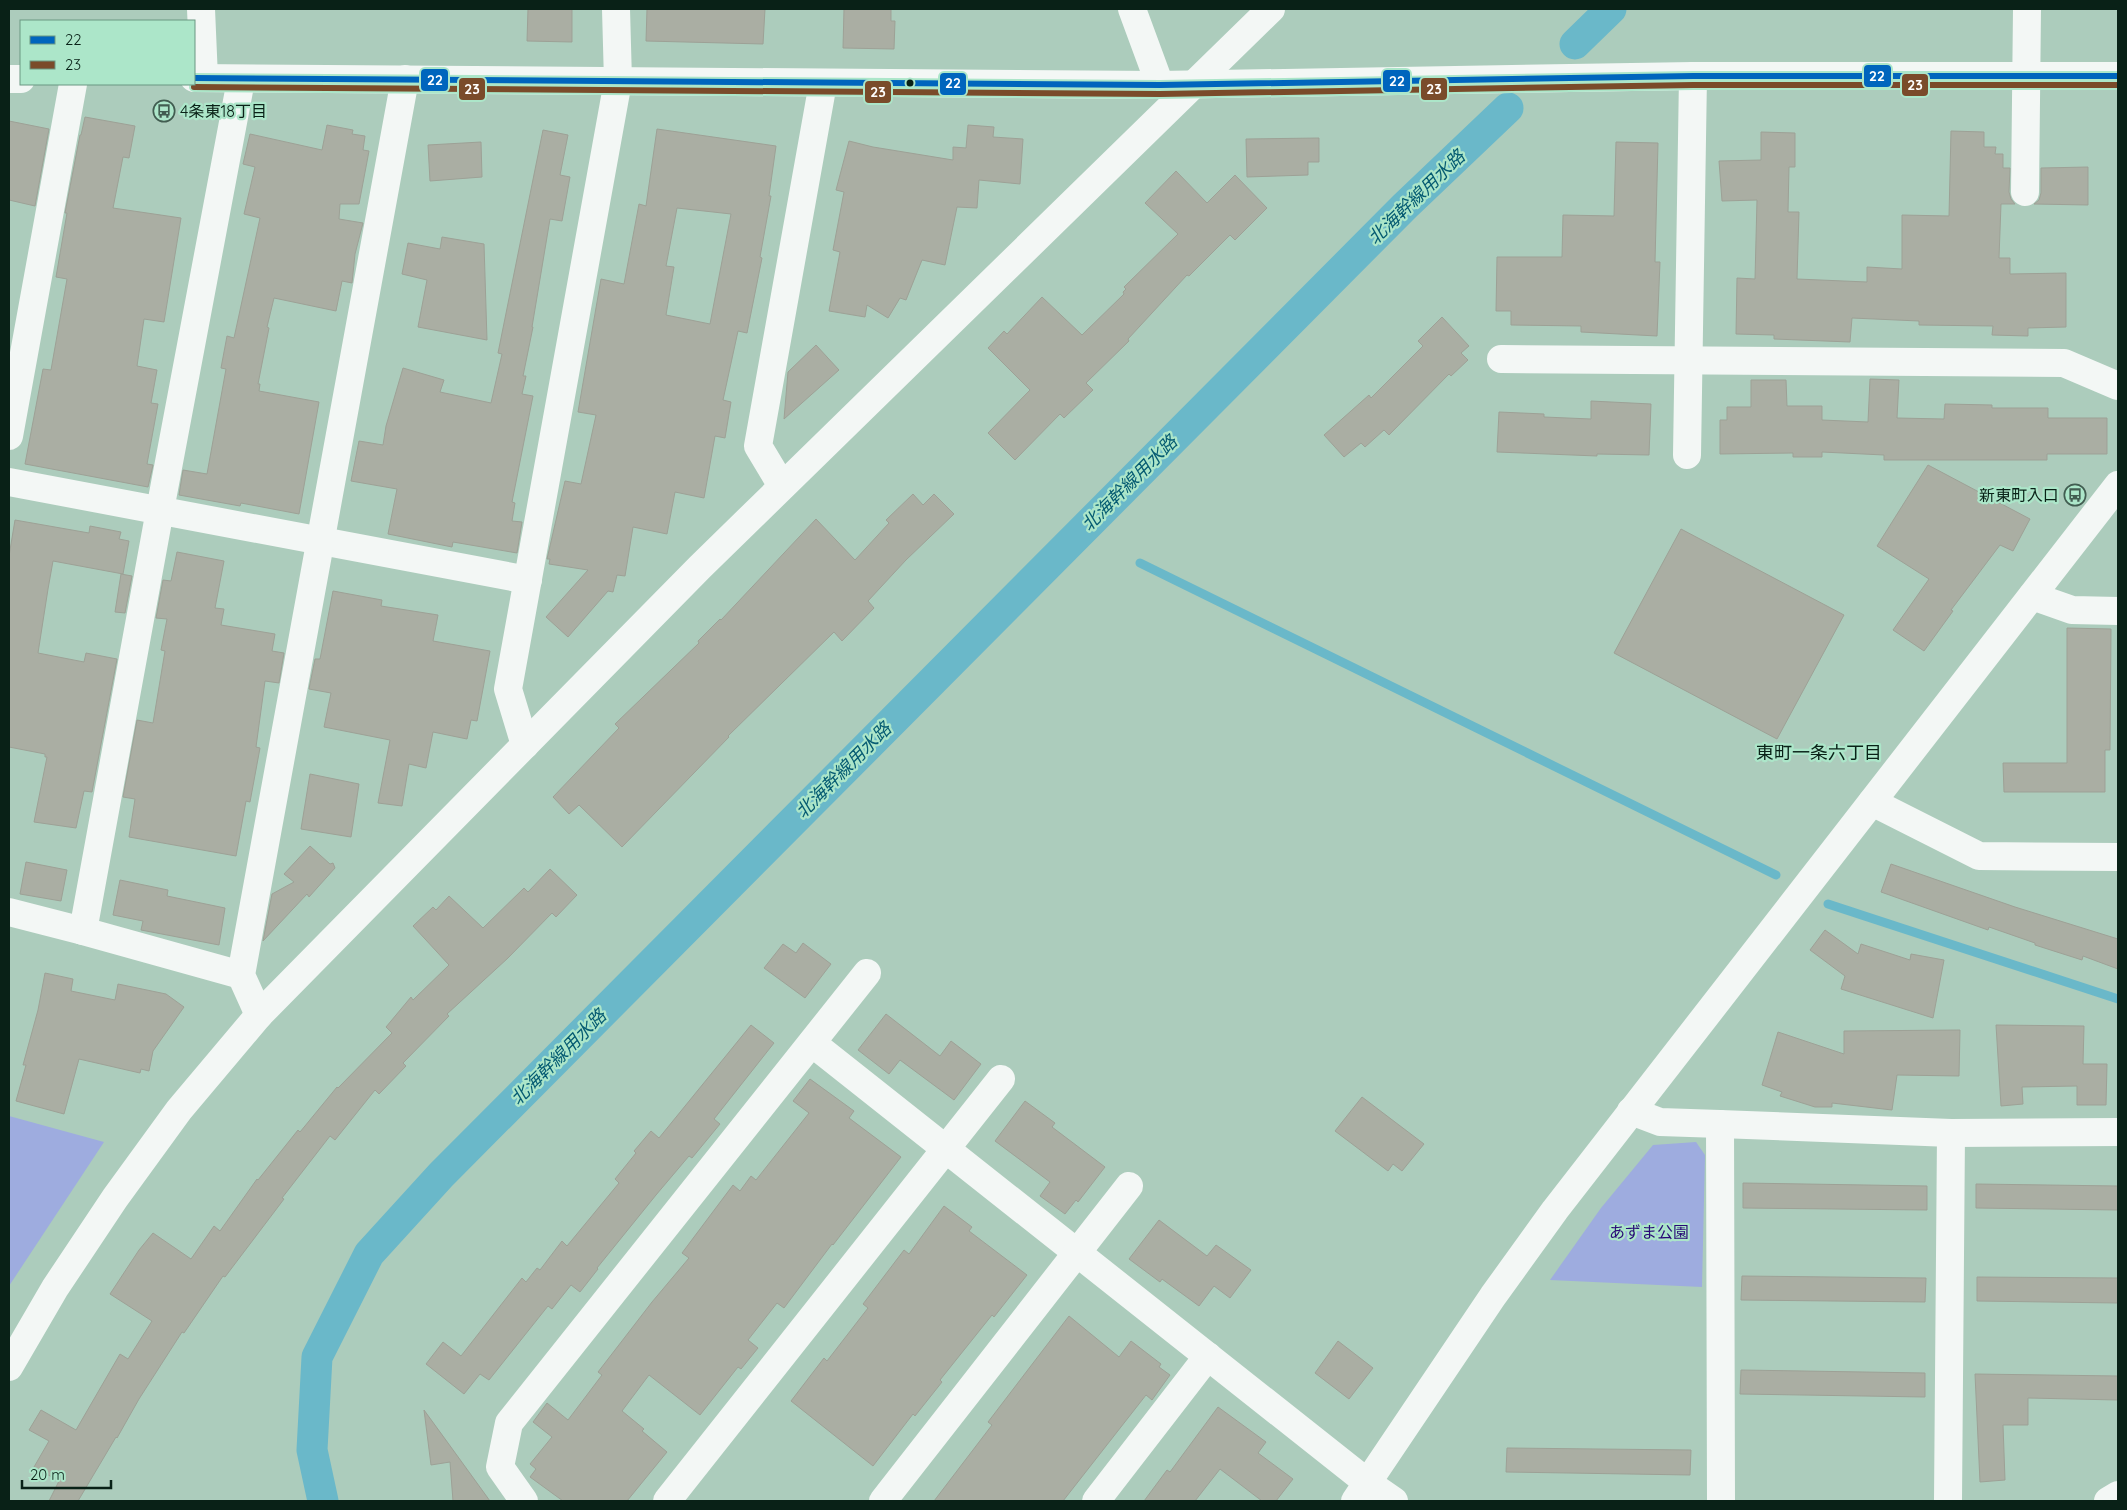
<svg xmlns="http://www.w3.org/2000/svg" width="2127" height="1510" font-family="Quicksand,'Noto Sans JP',sans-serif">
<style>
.green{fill:#9eacdf}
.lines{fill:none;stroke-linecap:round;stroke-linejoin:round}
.stream{stroke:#6ab8c9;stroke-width:9}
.canal{stroke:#6ab8c9;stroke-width:31}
.building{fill:#aaaea3;stroke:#9da196;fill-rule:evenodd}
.minor{stroke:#f3f7f5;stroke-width:28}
.bus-1-casing{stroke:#ace6c9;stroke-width:10}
.bus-2-casing{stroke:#ace6c9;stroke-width:10}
.bus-1{stroke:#0065bd;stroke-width:6}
.bus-2{stroke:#7a4b2a;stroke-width:6}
.bus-dot{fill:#092117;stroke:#ace6c9;stroke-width:2}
.labels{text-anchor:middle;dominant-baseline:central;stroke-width:4.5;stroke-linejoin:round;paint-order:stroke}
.poi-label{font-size:16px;fill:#092117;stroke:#ace6c9;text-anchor:start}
.park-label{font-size:16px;fill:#280a76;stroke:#ace6c9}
.water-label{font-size:18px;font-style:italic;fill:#055b72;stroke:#ace6c9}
.neighbourhood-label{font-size:18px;fill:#092117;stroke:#ace6c9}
.line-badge{stroke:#ace6c9;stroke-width:2}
.badge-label{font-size:14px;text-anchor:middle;font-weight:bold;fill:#fff}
</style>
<rect width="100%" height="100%" fill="#acccbc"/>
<g class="green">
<path d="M9,1116l95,26 -95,144z"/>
<path d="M1696,1142l9,13 -3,132 -152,-7 51,-72 52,-63z"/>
</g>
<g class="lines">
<g class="stream">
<path d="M1140,563l636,312"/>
<path d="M1828,904l290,95"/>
</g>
<g class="canal">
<path d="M1575,44l36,-35"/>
<path d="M323,1501l-11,-51 5,-93 52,-103 72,-79 964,-969 103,-98"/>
</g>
</g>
<g class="building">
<path d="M528,9h44v33l-45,-1z"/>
<path d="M647,9h118l-2,35 -117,-3z"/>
<path d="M844,9h47v12h4l-1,28 -51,-1z"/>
<path d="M85,117l50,9 -6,32 -6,-1 -10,51 68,10 -17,104 -20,-3 -7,47 20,4 -6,33 7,1 -11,60 6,1 -5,22 -123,-23 18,-95 8,1 16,-91 -11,-2 11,-64h-2l15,-78h1z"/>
<path d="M9,121l40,8 -14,77 -26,-6z"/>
<path d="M327,125l26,5 -1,4 13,2 -2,14 6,1 -10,53h-19l-1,15 24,4 -8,31 -3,29 -10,-2 -6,30 -62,-13 -7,29 2,1 -11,56h2l-1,7 60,11 -20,112 -58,-11 -1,3 -61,-11 4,-25 24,4 19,-105 -5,-1 6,-32 7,2 26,-120 -16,-4 11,-47 -12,-3 7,-30 72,16z"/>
<path d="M968,125l26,2 -1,10 30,2 -3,45 -41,-4 -2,28 -20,-1 -12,58 -23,-5 -16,40 -6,-2 -12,20 -21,-13 -2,12 -36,-6 11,-59 -7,-2 11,-58 -8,-2 13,-49 24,6 80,13v-13l13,1z"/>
<path d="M657,129l119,17 -7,50h2l-11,61 2,1 -15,75 -9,-2 -15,69 8,2 -6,36 -10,-2 -11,62 -29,-6 -8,42 -34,-7 -8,49 -8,-1 -4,17 -5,-1 -40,46 -22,-20 42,-47 -39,-6 1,-5h-3l18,-78 16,3 15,-69 -18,-3 23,-133 23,5 15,-80 7,2zM677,208l54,6 -21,110 -44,-9 8,-48 -8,-1z"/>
<path d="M543,130l25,5 -8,40 10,2 -8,44 -12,-2 -18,108h1l-10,49h3l-4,18 11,2 -21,106 3,1 -3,18 10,1 -5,31 -64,-11 -1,5 -64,-13 9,-45 -46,-8 8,-40 24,4 3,-19 17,-58 41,12 -4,12 51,11 11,-49 -4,-1z"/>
<path d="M1951,131l33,1v15h12l-1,7h8v14h7l-1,24 2,7 4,5h-14l-2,54h11v16l56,-1v54l-38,1v8l-36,-1 1,-9 -74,-1v-4l-67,-3 -2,24 -76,-3v-4l-38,-1 1,-56 18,1 2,-79 -35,1 -3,-40 42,-1v-28l34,1v34h-6l-1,45h11l-2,67 70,3v-15l35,2v-54l47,1z"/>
<path d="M1319,138v24h-11v13l-61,2 -1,-38z"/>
<path d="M481,142l1,35 -52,4 -2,-36z"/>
<path d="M1616,142l42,1 -3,119h5l-3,74 -76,-4v-6l-70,-1v-14h-15l1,-54h65l1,-42 51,1z"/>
<path d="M2088,167v38l-54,-1 5,-4 2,-7v-25z"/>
<path d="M1176,171l31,32 28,-28 32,33 -32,32 -5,-5 -41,41 -2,-1 -59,64 1,2 -43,42 7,7 -29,28 -4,-4 -45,46 -27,-27 42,-43 -42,-42 16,-17 3,3 35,-37 40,38 42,-41 -1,-2 3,-3 -2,-2 54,-53 -33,-31z"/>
<path d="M442,237l42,7 3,96 -69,-13 9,-47 -25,-6 6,-31 32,6z"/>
<path d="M1442,317l27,29 -8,7 7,7 -17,16 -2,-2 -60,61 -5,-5 -19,17 -4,-4 -17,14 -20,-22 45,-40 2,3 52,-52 -5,-5z"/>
<path d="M816,345l23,25 -55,49 4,-47z"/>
<path d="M1870,379l29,1 -2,38 47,1 1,-15 47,1v3h56v10h59v36h-60v6h-163v-5l-62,-3v5h-29v-4l-73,1v-34h7v-13h24v-27h35l1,26h35v14l46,2z"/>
<path d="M1591,401l60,3 -2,51 -52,-1v2l-100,-4 2,-40 45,2v3l47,2z"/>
<path d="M1928,465l102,54 -17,32 -13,-6 -49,65 2,1 -29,40 -31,-21 36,-51 -52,-33z"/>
<path d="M913,494l10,11 11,-11 20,20 -48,46 -38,41 6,7 -32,33 -8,-9 -106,104 1,1 -107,110 -43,-42 -10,9 -16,-17 66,-69 -4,-4 84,-81 -1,-2 22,-22 1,1 95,-101 39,41 34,-37 -3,-3z"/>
<path d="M15,520l74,13 1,-7 31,6 -2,7 10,2 -6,33 -70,-13 -5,28 -10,64 46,9 2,-9 31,6 -25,133 -8,-1 -8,37 -42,-6 13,-65h-2v-3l-36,-7v-191z"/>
<path d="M1681,529l163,86 -67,124 -163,-86z"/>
<path d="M177,552l47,9 -9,47 9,1 -3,16 54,9 -3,17 12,2 -5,30 -14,-2 -9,66 4,1 -10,54 -4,-1 -10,55 -107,-19 6,-38 -12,-2 14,-77 16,3 12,-72 -4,-1 6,-31 -11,-1 7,-38 8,1z"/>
<path d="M121,574l11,2 -7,37 -10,-1z"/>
<path d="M333,591l49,9 -1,6 57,9 -5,26 57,10 -13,70 -6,-1 -4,19 -34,-7 -7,36 -17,-4 -7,42 -24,-3 12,-63 -66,-13 7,-34 -22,-4 6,-30h5z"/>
<path d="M2067,628l44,1 -1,121h-5v42h-101l-1,-29h64z"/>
<path d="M310,774l49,10 -8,53 -50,-8z"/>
<path d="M310,846l20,18 3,-1 2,5 -26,29 -2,-3 -44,47 9,-47 22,-12 -10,-8z"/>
<path d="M26,862l41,8 -6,31 -41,-7z"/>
<path d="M1891,864l124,43 103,32v30l-35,-13 -1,4 -47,-15v-2l-46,-16 -1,3 -107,-38z"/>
<path d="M550,869l27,26 -21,22 -4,-4 -44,45 -61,56 2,2 -46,47 3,3 -27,28 -4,-4 -40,50 -5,-4 -48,62 2,1 -59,78 -2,-1 -39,57 -2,-1 -43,67 -22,39 -1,-1 -38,64h-29l10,-20 -25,-14 15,-26 -20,-11 12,-20 35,20 44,-76 8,5 24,-38 -42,-27 29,-44 14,-17 38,26 23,-33 6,5 37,-52 1,1 40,-50 2,2 37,-45 1,1 54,-55 -6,-6 25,-30 2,3 36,-35 -36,-39 20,-19 3,3 13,-14 34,32 41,-40 4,4z"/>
<path d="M120,880l48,10 -1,6 58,12 -6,37 -78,-15 2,-9 -30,-6z"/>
<path d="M1825,930l33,24 3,-10 49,16 1,-6 33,6 -11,58 -92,-29 4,-13 -35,-26z"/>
<path d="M803,943l28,21 -26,34 -41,-30 19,-24 13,9z"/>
<path d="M45,973l28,6 -2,12 44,9 3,-16 48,10 18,13 -31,44 -4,20 -8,-2 -1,4 -61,-14 -15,55 -48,-13 10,-36h-3l15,-55z"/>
<path d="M886,1014l54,42 11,-15 30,23 -27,36 -54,-40 -11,14 -31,-24z"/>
<path d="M751,1025l23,18 -60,76 6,5 -28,34 -3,-2 -33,39 -59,73 1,1 -18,23 -9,-7 -19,24 -4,-3 -59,74 -9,-6 -16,20 -38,-30 17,-22 18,14 61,-78 4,4 11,-14 3,2 22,-29 5,5 52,-63 -4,-4 21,-26 -2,-2 17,-20 8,7z"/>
<path d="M1996,1025l88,1 -1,38h24l-1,41h-29v-19l-55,1 1,17 -22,2z"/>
<path d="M1960,1030l-1,46 -62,-1 -5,35 -60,-7v4h-17l-35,-11 2,-4 -20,-7 16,-53 66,22v-23z"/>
<path d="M810,1079l44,32 -5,7 52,39 -68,88 -1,-1 -48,64 -7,-5 -29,37 10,8 -17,21 -3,-2 -38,48 -51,-40 -27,36 22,18 -2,2 25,21 -40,49h-64l-33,-24 6,-8 -6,-5 22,-27 -19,-15 14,-19 21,17 34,-45 -4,-3 54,-70 37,-44 -7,-5 51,-68 7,6 11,-15 5,4 53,-67 -16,-12z"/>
<path d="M1362,1097l62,47 -22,27 -9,-7 -5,7 -53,-40z"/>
<path d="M1025,1101l30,22 -3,4 53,40 -27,35 -2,-2 -11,14 -25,-18 10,-14 -55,-41z"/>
<path d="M1743,1183l184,3v24l-184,-2z"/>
<path d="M1976,1184l142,2v24l-142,-2z"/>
<path d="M944,1206l28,21 -3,4 58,44 -33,42 -2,-2 -52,65 2,2 -27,34 -2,-2 -40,52 -82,-65 33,-43 3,3 41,-53 -5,-4 41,-54 5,4z"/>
<path d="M1159,1220l48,36 9,-11 35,25 -21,28 -16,-12 -15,20 -37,-27 -2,3 -31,-23z"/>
<path d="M1742,1276l184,2 -1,24 -184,-2z"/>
<path d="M1977,1277l141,1v25l-141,-2z"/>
<path d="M1069,1316l50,41 12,-16 30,23 -2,3 11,8 -18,25 -6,-5 -83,106h-129l58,-76 -4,-3z"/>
<path d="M1338,1341l35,27 -24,31 -34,-26z"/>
<path d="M1741,1370l184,3v24l-185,-3z"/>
<path d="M1975,1374l143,2v24l-90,-2v27h-25l2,55 -25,2z"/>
<path d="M1218,1407l48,35 -8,11 35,26 -17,22h-14l-42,-32 -25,32h-51l23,-31 3,2z"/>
<path d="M424,1410l24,33 42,58h-37l-3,-39 -19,3z"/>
<path d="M1507,1448l184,2 -1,25 -184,-3z"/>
</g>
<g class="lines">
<g class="minor">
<path d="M201,9l3,69"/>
<path d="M1132,9l28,76"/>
<path d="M194,78l966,7 533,-9h425"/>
<path d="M9,79h12"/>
<path d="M2025,192l2,-183"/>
<path d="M1501,359l563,4 54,23"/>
<path d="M9,436l64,-352"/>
<path d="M1687,455l6,-379"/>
<path d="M9,482l519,98"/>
<path d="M782,486l-24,-40 65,-363"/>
<path d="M2032,596l40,14 46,1"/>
<path d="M525,745l-17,-56 110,-608 -2,-72"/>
<path d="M1872,802l107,54 139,1"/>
<path d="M9,912l74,19"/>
<path d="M241,975l-158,-44 77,-421 81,-430"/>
<path d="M259,1015l-18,-40 164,-896"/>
<path d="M812,1043l556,440 26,18"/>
<path d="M1631,1111l29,11 60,2 231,9 167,-1"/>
<path d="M1720,1124l1,377"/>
<path d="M9,1367l46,-79 60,-90 64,-88 80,-95 441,-448 571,-558"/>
<path d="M524,1501l-24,-34 9,-44 358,-450"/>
<path d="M667,1501l334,-422"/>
<path d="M883,1501l246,-315"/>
<path d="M1096,1501l112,-145"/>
<path d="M1355,1501l138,-205 62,-86 563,-725"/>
<path d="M1948,1501l3,-368"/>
<path d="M2108,1501l10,-6"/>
</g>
<g class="bus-1-casing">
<path id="bus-1" d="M194,78l966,7 533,-9h425"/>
</g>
<g class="bus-2-casing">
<path id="bus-2" d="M194,87l966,7 533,-9h425"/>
</g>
<use href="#bus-1" class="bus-1"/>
<use href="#bus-2" class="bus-2"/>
</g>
<defs>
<g id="bus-ring" transform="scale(1.125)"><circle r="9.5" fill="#ace6c9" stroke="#425d51" stroke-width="1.5"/><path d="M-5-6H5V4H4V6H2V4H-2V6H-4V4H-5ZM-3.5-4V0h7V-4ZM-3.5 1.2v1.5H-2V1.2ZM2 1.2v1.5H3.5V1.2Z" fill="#425d51"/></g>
</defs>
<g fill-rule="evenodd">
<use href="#bus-ring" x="164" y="111"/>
<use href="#bus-ring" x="2075" y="495"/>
</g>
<circle class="bus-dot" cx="910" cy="83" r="4.5"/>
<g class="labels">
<g class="poi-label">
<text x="180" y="111">4条東18丁目</text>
<text x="2059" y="495" text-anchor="end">新東町入口</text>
</g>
<g class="park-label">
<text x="1649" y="1232">あずま公園</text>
</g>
<g class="water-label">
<text transform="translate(1416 197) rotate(-44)">北海幹線用水路</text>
<text transform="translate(1129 483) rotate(-45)">北海幹線用水路</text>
<text transform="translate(843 770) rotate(-45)">北海幹線用水路</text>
<text transform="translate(558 1057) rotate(-45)">北海幹線用水路</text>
</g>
<g class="neighbourhood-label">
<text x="1819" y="752">東町一条六丁目</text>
</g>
</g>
<g class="line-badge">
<rect x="1863" y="64" width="29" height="24" rx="5" fill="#0065bd"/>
<rect x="420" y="68" width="29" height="24" rx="5" fill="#0065bd"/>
<rect x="1382" y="69" width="29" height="24" rx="5" fill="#0065bd"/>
<rect x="939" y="72" width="28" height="24" rx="5" fill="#0065bd"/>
<rect x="1901" y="73" width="28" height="24" rx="5" fill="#7a4b2a"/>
<rect x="458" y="77" width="28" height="24" rx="5" fill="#7a4b2a"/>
<rect x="1420" y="77" width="28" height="24" rx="5" fill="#7a4b2a"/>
<rect x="864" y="80" width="28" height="24" rx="5" fill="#7a4b2a"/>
</g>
<g class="badge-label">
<text x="1877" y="81">22</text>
<text x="435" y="85">22</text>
<text x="1397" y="86">22</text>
<text x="953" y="88">22</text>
<text x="1915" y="90">23</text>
<text x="472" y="94">23</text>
<text x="1434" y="94">23</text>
<text x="878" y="97">23</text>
</g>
<rect width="2127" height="1510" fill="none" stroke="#092117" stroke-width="20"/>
<rect x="20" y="20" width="175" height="65" fill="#ace6c9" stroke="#6b9782"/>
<rect x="30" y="36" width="25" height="8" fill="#0065bd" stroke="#6b9782"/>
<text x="65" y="45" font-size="15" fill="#092117">22</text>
<rect x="30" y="61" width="25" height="8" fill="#7a4b2a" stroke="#6b9782"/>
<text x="65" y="70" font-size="15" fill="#092117">23</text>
<path d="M22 1480v8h89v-8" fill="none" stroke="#092117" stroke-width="2.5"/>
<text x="30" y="1480" font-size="15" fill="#092117" stroke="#ace6c9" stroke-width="4" paint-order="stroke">20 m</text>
</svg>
